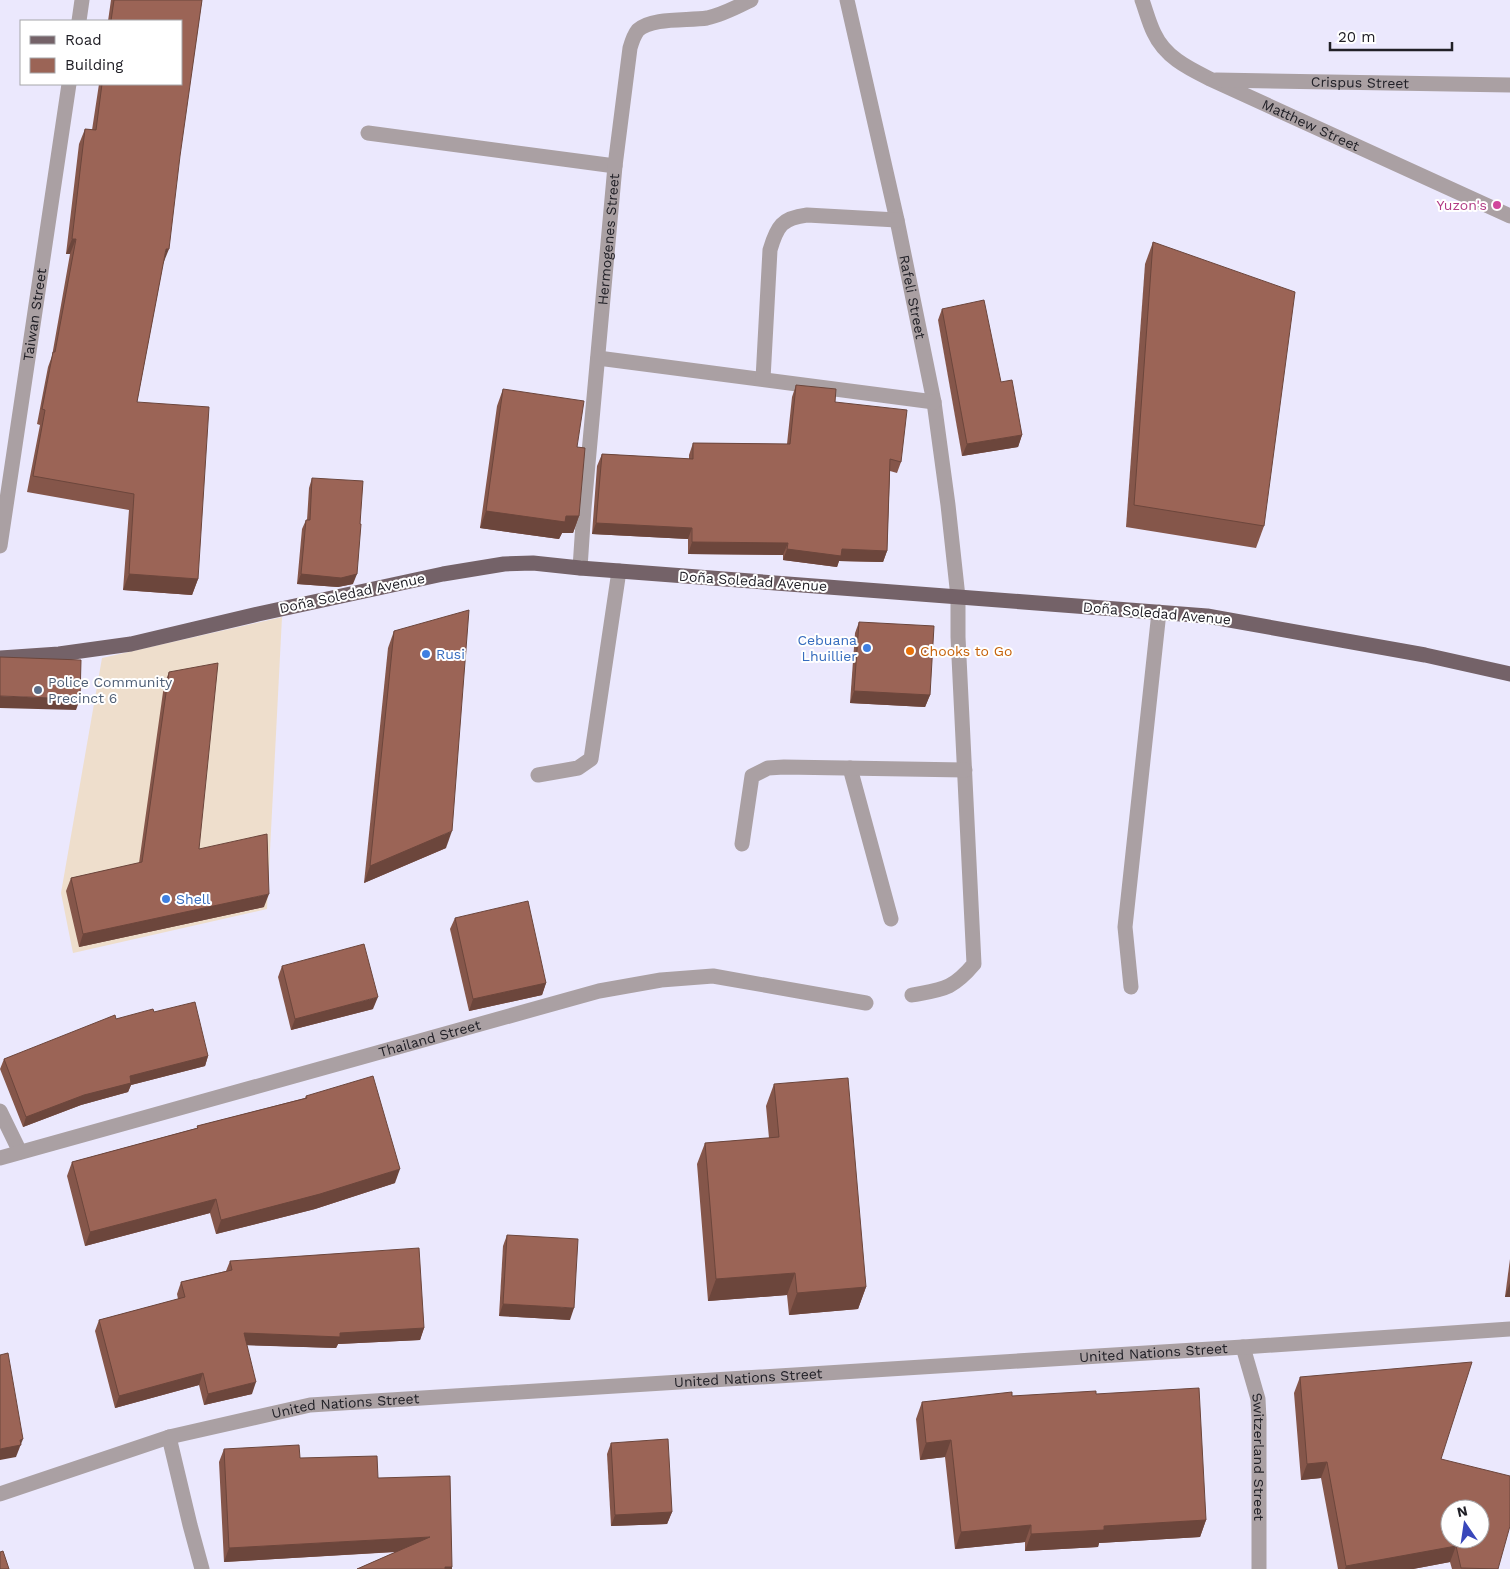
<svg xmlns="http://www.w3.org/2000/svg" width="1510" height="1569" font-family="'Work Sans',sans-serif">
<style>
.commercial{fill:#eedecc}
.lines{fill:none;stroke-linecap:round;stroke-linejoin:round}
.minor{stroke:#aaa0a3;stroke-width:15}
.major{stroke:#746268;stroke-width:15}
.wall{fill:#85564a}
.shaded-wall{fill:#6c463c}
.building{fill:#9b6456;stroke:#6c463c;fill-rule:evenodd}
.hotel-dot{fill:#d1479c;stroke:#fff;stroke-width:2}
.shop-dot{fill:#3f7fe0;stroke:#fff;stroke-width:2}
.food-dot{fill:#e8710a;stroke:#fff;stroke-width:2}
.service-dot{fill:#5c6f8a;stroke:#fff;stroke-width:2}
.labels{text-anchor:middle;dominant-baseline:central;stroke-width:4;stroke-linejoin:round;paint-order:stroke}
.street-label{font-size:14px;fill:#212027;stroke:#fff}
.hotel-label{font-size:14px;fill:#b23c85;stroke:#fff;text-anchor:end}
.shop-label{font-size:14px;fill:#366cbe;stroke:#fff;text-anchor:start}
.food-label{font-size:14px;fill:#c56008;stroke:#fff;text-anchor:start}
.service-label{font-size:14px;fill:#4e5e75;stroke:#fff;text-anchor:start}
</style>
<rect width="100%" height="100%" fill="#ebe8fd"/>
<path class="commercial" d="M282,617l-15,292 -194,44 -12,-60 41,-235z"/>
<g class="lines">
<g class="minor">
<path id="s1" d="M847,0l50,220 37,182 14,103 10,92v40l16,327c-22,26 -31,25 -62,31"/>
<path id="s2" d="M1142,0c4,11 7,23 12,33 11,24 34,35 56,46l300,137"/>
<path d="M79,21l3,-21"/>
<path id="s3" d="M1216,80l294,5"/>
<path d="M368,133l247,33"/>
<path d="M598,358l336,44"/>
<path d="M763,379l7,-129c7,-24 12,-32 37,-35l90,5"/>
<path id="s4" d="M0,546l69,-462"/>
<path id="s5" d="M580,568l4,-60 31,-342 15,-118c2,-7 4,-13 8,-18 14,-13 50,-9 69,-12 15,-3 30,-11 44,-18"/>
<path d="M850,768l41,151"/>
<path d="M538,775l40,-7 13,-9 28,-188"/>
<path d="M742,844l10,-68 16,-8 16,-1 181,3"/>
<path d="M1131,987l-6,-60 34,-315"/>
<path d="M0,1111l20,41"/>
<path id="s6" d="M0,1158l599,-167 62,-11 52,-4 153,27"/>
<path id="s7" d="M1243,1347l15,52 1,20v150"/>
<path d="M169,1437l21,88 12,44"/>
<path id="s8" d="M0,1494l169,-57 141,-32 933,-58 267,-18"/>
</g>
<path class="major" d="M0,658l59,-4 72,-10 127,-30 185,-40 61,-10 29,-1 47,5 627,48 218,39 85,19"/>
</g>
<g class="wall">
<path d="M111,0h91l-39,264 -26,138 61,177 -6,16 -69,-5 6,-80 -102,-18 13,-67 -3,-1 11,-57 4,-11 18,-102h-4l13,-110 6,-15 7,1 7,-46h82v-63h-73z"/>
<path d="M1153,242l111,284 -8,22 -130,-21 19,-263z"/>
<path d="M942,309l59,73 21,53 -4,12 -56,9 -24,-136z"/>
<path d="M796,385l39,17 66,60 -4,11 -7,-2 -3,80 -4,11 -44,-1 -2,6 -54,-7v-5l-95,-1v-15l-96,-5 5,-68 5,-12 87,5v-4l4,-12 94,1 5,-47z"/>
<path d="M503,389l74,58 2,69 -6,17h-11l-3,6 -79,-11 17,-122z"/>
<path d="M312,478l41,106 -15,3 -41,-3 5,-55 4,-9h1l2,-32z"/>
<path d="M859,622l71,73 -5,12 -75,-4 5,-70z"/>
<path d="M394,631l52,217 -82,35 24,-235z"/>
<path d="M169,672l30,177 65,58 -185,40 -13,-56 5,-13 68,-15 25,-178z"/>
<path d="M455,918l91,65 -4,12 -73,16 -19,-82z"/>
<path d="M282,966l91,43 -82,21 -13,-53z"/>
<path d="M154,1012l54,44 -3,10 -74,19 -3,7 -47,13 -58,22 -23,-58 4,-10 112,-40z"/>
<path d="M774,1084l92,203 -8,22 -69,6 -2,-20 -79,6 -11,-137 8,-21 64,-5 -3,-32z"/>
<path d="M306,1096l89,87 -80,26 -99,25 -6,-21 -125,33 -18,-70 5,-14 125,-34v-2l108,-28z"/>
<path d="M507,1235l63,85 -71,-4 4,-70z"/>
<path d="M1510,1259v38h-5z"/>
<path d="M230,1261l194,67 -4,12 -82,4 -2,4 -89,-3 5,49 -48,11 -5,-20 -84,23 -20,-77 4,-11 79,-21 -1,-5 4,-12 45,-11z"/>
<path d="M1300,1377l141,82 57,110h-46l-2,-7 -37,7h-75l-17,-91 -20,2 -7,-87z"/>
<path d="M1096,1394l110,126 -6,17 -101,6 -1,4 -73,4v-9l-70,7 -10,-92 -25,3 -4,-41 6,-17 90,-6z"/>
<path d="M611,1443l61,69 -5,12 -56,2 -4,-72z"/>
<path d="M224,1449l76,9 78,20 74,89v2h-95l39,-17 -172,10 -5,-100z"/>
</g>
<g class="shaded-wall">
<path d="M72,239h4l-6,15h-4z"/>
<path d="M166,249h3l-6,15z"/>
<path d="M1022,435l-4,12 -56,9 5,-12z"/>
<path d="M486,511l80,5h13l-6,17h-11l-3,6 -79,-11z"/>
<path d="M596,523l96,5 -4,11 -96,-5z"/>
<path d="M692,542l96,1 -5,12 -95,-1z"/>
<path d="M787,549h55l45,2 -4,11 -44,-1 -2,6 -54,-7z"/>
<path d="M129,574l69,5 -6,16 -69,-5z"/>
<path d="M301,574h56l-4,10 -15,3 -41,-3z"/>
<path d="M854,691l76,4 -5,12 -75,-4z"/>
<path d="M0,696l80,3 -4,11 -76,-2z"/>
<path d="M452,831l-6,17 -82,35 6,-17z"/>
<path d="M269,894l-5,13 -185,40 4,-13z"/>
<path d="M546,983l-4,12 -73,16 4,-12z"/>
<path d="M378,997l-5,12 -82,21 4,-11z"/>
<path d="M208,1056l-3,10 -74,19 -3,7 -47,13 -58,22 3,-10 58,-22 46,-19z"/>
<path d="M400,1169l-5,14 -80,26 -99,25 5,-14z"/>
<path d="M216,1199l-6,14 -125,33 5,-14z"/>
<path d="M795,1273l-8,22 -79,6 8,-22z"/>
<path d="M1510,1283v14h-5z"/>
<path d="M866,1287l-8,22 -69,6 8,-22z"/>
<path d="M503,1304l71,4 -4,12 -71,-4z"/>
<path d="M424,1328l-4,12 -82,4 -2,4 -96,-3 4,-12h96z"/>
<path d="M203,1373l-4,12 -84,23 4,-12z"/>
<path d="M256,1382l-4,12 -48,11 4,-11z"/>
<path d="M23,1439l-7,18 -16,3v-11z"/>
<path d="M951,1440l-6,17 -25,3 6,-17z"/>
<path d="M1327,1462l-6,16 -20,2 6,-16z"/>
<path d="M672,1512l-5,12 -56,2 4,-11z"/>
<path d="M1206,1520l-6,17 -101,6 -1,4 -73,4 6,-17 73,-8z"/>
<path d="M1031,1525l-6,17 -70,7 6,-17z"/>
<path d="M430,1537l-5,13 -201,12 5,-14z"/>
<path d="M1456,1546l-6,16 -37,7h-68l1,-3z"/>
<rect x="445" y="1567" width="7" height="2"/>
</g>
<g class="building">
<path d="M114,0h88l-22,156 -11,93h-3l-29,153 72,5 -11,172 -69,-5 5,-80 -101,-18 12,-66 -3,-1 11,-57h2l21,-113h-4l13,-110 11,1 6,-46h79v-63h-70z"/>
<path d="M1153,242l142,50 -31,234 -130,-21z"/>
<path d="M984,300l17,82 11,-2 10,55 -55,9 -25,-135z"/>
<path d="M796,385l40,4 -1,13 72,8 -6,52 -11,-3 -3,92 -45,-2 -1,7 -54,-7 1,-6 -96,-1v-14l-96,-5 6,-69 91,5v-16l97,1z"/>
<path d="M503,389l81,12 -7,46 8,1 -6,68h-13l-1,6 -79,-11z"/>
<path d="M312,478l51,3 -3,43h1l-4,50 -16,4 -40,-4 5,-54h4z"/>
<path d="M469,610l-17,221 -82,35 24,-235z"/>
<path d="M859,622l75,4 -4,69 -76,-4z"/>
<path d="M0,657l81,3 -1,39 -80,-3z"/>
<path d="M218,663l-19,186 68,-15 2,60 -186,40 -12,-56 71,-16 27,-190z"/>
<path d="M528,901l18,82 -73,16 -18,-81z"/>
<path d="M364,944l14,53 -83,22 -13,-53z"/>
<path d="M195,1002l13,54 -78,20 1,7 -47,12 -58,22 -22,-58 111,-44 1,4 37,-10 1,3z"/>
<path d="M373,1076l27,93 -80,25 -99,26 -5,-21 -126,33 -18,-70 126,-34 -1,-2 110,-28 -1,-2z"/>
<path d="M848,1078l18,209 -69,6 -2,-20 -79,6 -11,-136 74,-6 -5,-53z"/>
<path d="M507,1235l71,4 -4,69 -71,-4z"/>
<path d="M419,1248l5,80 -84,5v4l-96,-4 12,49 -48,12 -5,-21 -84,23 -20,-76 86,-23 -4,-15 51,-12 -2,-9z"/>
<path d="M8,1353l15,86 -3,1 1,5 -21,4v-94z"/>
<path d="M1472,1362l-31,97 69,17v50l-12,43 -37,-1 -5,-22 -110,20 -19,-104 -20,2 -7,-87zM1450,1509h30v30h-30z"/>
<path d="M1199,1388l7,132 -102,6v4l-73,4v-9l-70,7 -10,-92 -25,3 -4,-41 90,-10v4l84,-5v3z"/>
<path d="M668,1439l4,73 -57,3 -4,-72z"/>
<path d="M299,1445l1,13 77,-2 1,22 72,-2 2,91h-7v2h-88l73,-32 -201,11 -5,-99z"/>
<path d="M3,1551l6,18h-9v-17z"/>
</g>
<circle class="hotel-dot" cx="1497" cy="205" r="5"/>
<g class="shop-dot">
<circle cx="867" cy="648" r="5"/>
<circle cx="426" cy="654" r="5"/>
<circle cx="166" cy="899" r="5"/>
</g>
<circle class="food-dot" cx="910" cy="651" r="5"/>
<circle class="service-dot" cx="38" cy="690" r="5"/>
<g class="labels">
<g class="street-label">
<text stroke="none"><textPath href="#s3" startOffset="144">Crispus Street</textPath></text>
<text stroke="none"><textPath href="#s2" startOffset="220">Matthew Street</textPath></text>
<text stroke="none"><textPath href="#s5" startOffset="330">Hermogenes Street</textPath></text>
<text stroke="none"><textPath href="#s1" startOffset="304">Rafeli Street</textPath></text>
<text stroke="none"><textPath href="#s4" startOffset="234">Taiwan Street</textPath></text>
<text transform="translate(753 581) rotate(4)">Doña Soledad Avenue</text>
<text transform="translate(352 593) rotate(-12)">Doña Soledad Avenue</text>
<text transform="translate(1157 613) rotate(5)">Doña Soledad Avenue</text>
<text stroke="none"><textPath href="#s6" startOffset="446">Thailand Street</textPath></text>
<text stroke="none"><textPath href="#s8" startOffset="1168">United Nations Street</textPath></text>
<text stroke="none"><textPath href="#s8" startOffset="762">United Nations Street</textPath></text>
<text stroke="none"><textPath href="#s8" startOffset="358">United Nations Street</textPath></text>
<text stroke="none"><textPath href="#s7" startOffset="112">Switzerland Street</textPath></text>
</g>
<g class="hotel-label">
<text x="1487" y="205">Yuzon's</text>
</g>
<g class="shop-label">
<text x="857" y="640" text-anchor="end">Cebuana<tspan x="857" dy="16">Lhuillier</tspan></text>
<text x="436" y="654">Rusi</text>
<text x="176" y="899">Shell</text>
</g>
<g class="food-label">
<text x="920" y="651">Chooks to Go</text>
</g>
<g class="service-label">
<text x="48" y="682">Police Community<tspan x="48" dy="16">Precinct 6</tspan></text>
</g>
</g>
<rect x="20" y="20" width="162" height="65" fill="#ffffff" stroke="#a6a6a9"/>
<rect x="30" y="36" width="25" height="8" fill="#746268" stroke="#a6a6a9"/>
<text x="65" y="45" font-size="15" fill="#212027">Road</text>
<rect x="30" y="58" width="25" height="15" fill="#9b6456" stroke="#a6a6a9"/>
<text x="65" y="70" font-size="15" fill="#212027">Building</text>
<g transform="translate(1465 1524) rotate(347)"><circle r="24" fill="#ffffff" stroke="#a6a6a9"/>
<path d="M0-4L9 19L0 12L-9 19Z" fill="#3947ba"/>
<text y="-8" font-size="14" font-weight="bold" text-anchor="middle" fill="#212027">N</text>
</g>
<path d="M1330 42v8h122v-8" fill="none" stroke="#212027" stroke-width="2.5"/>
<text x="1338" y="42" font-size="15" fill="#212027" stroke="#ffffff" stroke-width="4" paint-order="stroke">20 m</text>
</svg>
